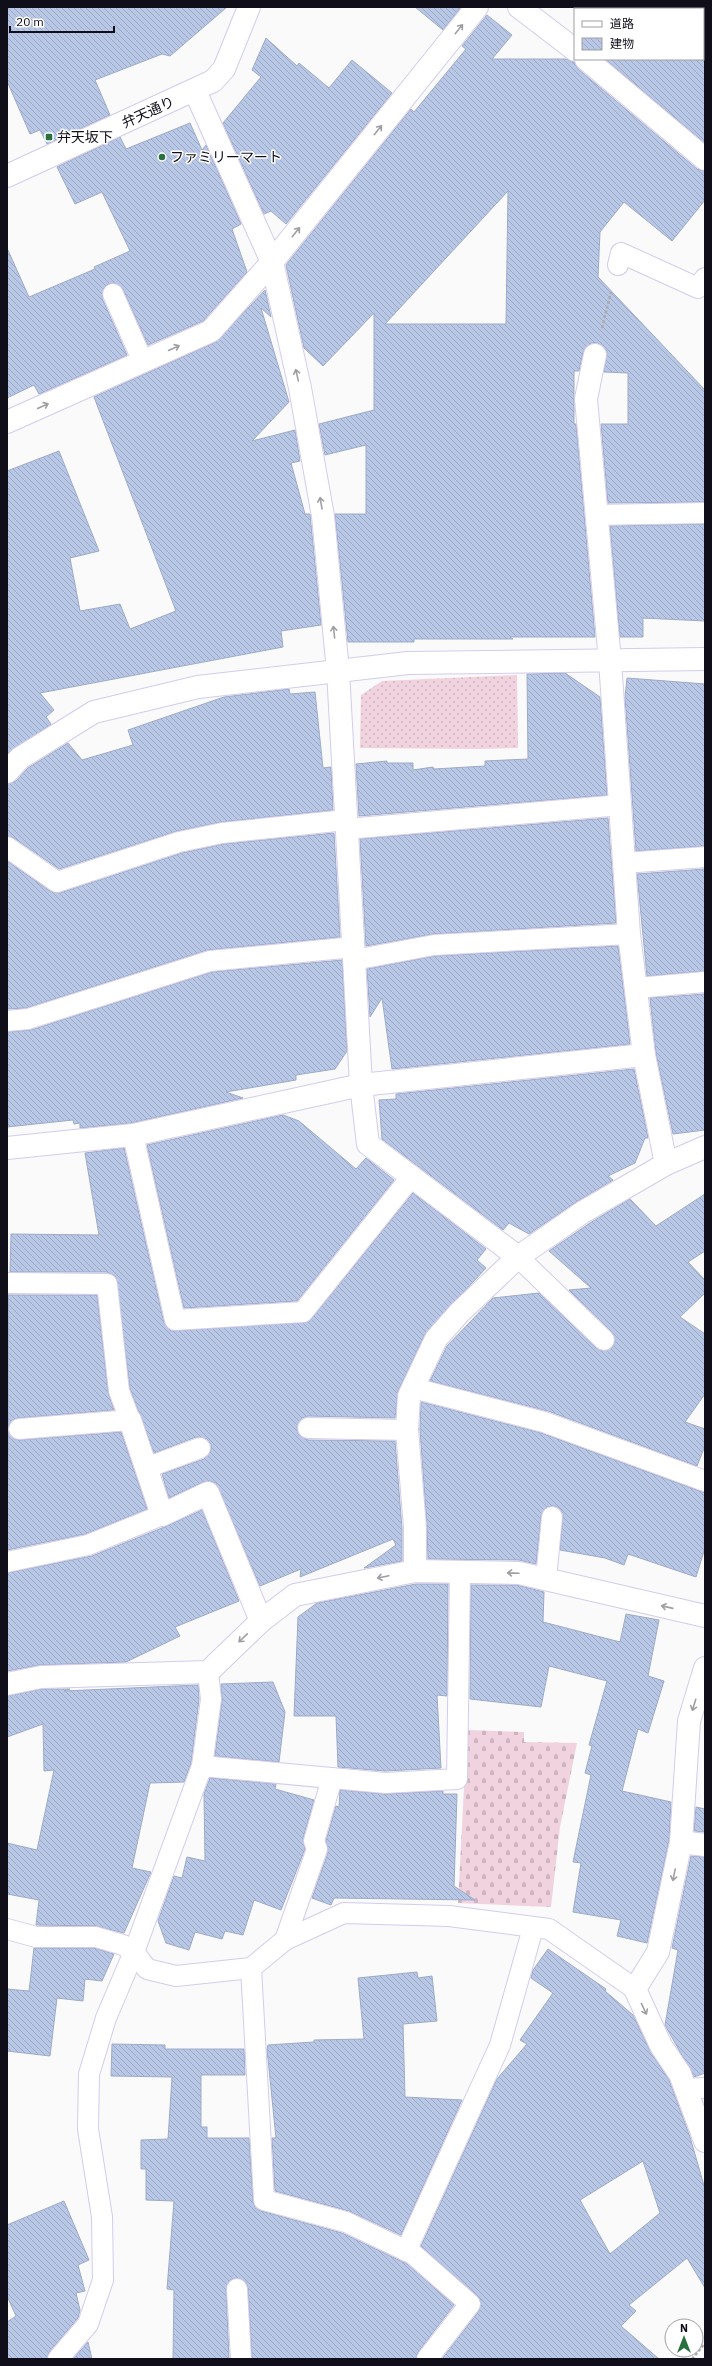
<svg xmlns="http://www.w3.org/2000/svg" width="712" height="2366" font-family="'IBM Plex Sans','Noto Sans JP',sans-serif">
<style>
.grass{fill:url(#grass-dots)}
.cemetery{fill:url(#cemetery-stones)}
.building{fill:url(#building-back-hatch);stroke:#9dabc7;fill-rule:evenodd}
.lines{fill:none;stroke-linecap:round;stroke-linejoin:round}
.service-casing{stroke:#d2cced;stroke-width:22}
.minor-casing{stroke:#d2cced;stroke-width:24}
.tertiary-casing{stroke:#d2cced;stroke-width:24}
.path{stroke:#ababae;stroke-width:2.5;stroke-dasharray:3 2;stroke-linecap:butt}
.service{stroke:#fff;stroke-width:20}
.minor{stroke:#fff;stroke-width:22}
.tertiary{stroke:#fff;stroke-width:22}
.oneway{stroke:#9f9fa3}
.poi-dot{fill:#28713f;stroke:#fff;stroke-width:1.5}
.labels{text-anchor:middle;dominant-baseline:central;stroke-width:3;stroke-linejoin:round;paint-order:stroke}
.street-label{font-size:14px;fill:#100e19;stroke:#fff}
.poi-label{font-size:14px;fill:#100e19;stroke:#fff;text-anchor:start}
</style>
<defs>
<pattern id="grass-dots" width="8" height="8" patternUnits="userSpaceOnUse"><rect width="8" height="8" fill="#f1d3e0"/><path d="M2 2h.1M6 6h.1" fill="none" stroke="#ceb4c0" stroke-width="1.8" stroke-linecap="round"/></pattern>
<pattern id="cemetery-stones" width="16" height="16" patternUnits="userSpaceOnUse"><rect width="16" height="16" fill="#f1d3e0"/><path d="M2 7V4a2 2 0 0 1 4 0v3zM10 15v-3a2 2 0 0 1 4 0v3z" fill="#ceb4c0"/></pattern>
<pattern id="building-back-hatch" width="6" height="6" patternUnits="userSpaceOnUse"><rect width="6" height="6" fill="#b8c7e5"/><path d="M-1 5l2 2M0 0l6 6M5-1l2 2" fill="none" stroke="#9daac4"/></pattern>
</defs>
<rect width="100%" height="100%" fill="#fafafa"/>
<path class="grass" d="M517,675l1,73 -40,1 -118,-1 1,-53 21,-14z"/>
<path class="cemetery" d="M467,1730l57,2v10l53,1 -17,84 -9,80 -93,-4z"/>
<g class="building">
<path d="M7,7h220l-57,49 -8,-2 -67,26 15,35 -63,29 -7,-14 -10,4 -23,-53z"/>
<path d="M415,7h46l-18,23z"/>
<path d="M622,7h58l2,2h-61z"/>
<path d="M487,15l25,20 -20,24h74l8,3 4,7 119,100 8,2v29l-33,41 -48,-39 -24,30 -2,45 107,113v112l-97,1 -7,-79h27v-51l-24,-1 3,-21 -9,-8h-7l-8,9 -4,19h-5v53h2l19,213h-85l3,2h-99v3h-66l-13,-128h31v-69l-41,10 -6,-31 55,-14v-97l-51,53 -19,-18 -18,-83 125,-156 3,3 52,-63 -4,-3zM508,191l-2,133h-121z"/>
<path d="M703,26l2,1v116l-100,-84h98z"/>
<path d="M266,38l31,28 2,-3 30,25 23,-28 40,33 -106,131 -15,-13 -7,3 -41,-91 38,-46 -9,-7z"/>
<path d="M190,123l12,27 4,-5 35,79 -9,5 15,43 -44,49 -55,24 -25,-56 -8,-6 -7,1 -4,4 -2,10 25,57 -88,39 -5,-9 -27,13v-150l22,49 66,-28 -1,-2 36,-16 -28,-59 -27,12 -18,-37 63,-30 6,12z"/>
<path d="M265,290l6,27 -10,-9 28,94 -37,39 43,-11 5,31 -9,2 14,51h5l11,111 -40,6 2,16 -243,46 14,17 -8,7 5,7 -44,30v-283l52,-20 40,100 -29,7 10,53 40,-7 10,25 46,-18 -82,-214 122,-55z"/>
<path d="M705,524v97l-62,-3v19h-23l-10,-111z"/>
<path d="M565,673l35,24 7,98 -248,21 -3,-52 31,-3v2h26v7l20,-3 1,2 51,-3v-5l43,-2 -1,-85z"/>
<path d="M627,678l78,6v162l-69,5 -11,-154z"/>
<path d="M289,689l1,5 25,-2 8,76 8,-1 2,43 -112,12 -44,9 -118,38 -45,-31 -7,-2v-52l9,-3 12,-13 40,-25 14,17 51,-15 -5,-15 96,-33z"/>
<path d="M608,818l8,105 -183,11 -67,12 -6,-107z"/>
<path d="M334,833l6,104 -133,13 -181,58 -19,1v-148l43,30 10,2 122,-40 42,-9z"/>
<path d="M705,869v102l-58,5 -10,-102z"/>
<path d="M618,946l12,98 -238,25 -10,-71 -12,19 -3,-48 68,-13z"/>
<path d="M342,960l5,91 -12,18 -39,6v5l-70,12 17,6 -112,25 -51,5v-5l-6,1 -1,-4 -66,7v-95l24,-2 181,-58z"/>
<path d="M705,994v136l-32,4 -17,-81 -6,-55z"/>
<path d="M634,1069l14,69h-3l-10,25 -27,13 5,4 -37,22 -47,32 -20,-11 -6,7 -121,-91 -3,-39 17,-1v-5z"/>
<path d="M283,1115l16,6 57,48 10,-11 28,22 -97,121 -113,7 -37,-163z"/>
<path d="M124,1148l40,175 7,8 138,-9 104,-129 73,56 -9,11 9,8 -61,66 -27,57 -3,27 -87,-2 -6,2 -5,9 1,7 10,6 87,1 7,87v33l-38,7 32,-23 -3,-6 -93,38 1,-8 -41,17 -44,-103 -6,-2 -7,1 -34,16 -7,-24 42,-15 7,-9v-6l-4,-5 -11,-2 -42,16 -24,-65 -14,-111 -9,-5h-97l1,-38 88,1 -14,-82z"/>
<path d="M705,1194v57l-17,11 17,18v13l-25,24 25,17v60l-20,28 20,7v17l-8,20 -149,-55 -118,-30 17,-35 46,-48 46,-5 57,55 6,3 10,-3 3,-6 -3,-10 -43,-42 22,-2 -42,-37 41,-28 40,-24 26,27z"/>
<path d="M8,1295h89l11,97 6,18 -96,8 -6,2 -4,8z"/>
<path d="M421,1402l120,31 164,60v55l-9,29 -68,-23 -4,11 -19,-7 -45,-8 3,-37 -5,-6 -5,-1 -6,1 -6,9 -5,48 -17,-4 -91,-1 -1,-33 -7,-96z"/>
<path d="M8,1431l6,8 6,1 101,-8 26,77 -62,25 -78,16z"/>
<path d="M202,1510l37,91 -64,26 5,9 -54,26 -86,3 -33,6v-98l85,-17 75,-30z"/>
<path d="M416,1584h32l-1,112 -10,-1 4,73 -56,3 -47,-4 -2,-51h-42l4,-99 19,-14z"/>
<path d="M471,1585h46l27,7 -1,30 77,20 6,-28 33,6 -11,56 16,5 -16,52 -10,-4 -16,62 49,11 -2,38 -22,103 -30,-7 4,-16 -48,-8 8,-49 -8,-1 18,-87 -6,-2 7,-27 -3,-1 18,-64 -58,-15 -8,41 -71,-8z"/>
<path d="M273,1682l12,30 -6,50 -64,-6 7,-55 -1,-17z"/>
<path d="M198,1685l1,14 -8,64 -7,19 -34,1 -18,85 19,4 -27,61 -28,-7 -60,-1 3,-25 -32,-6v-51l30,7 17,-80 -10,1 -1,-47 -36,13v-41l35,-7h28l-6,2z"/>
<path d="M210,1778l66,6 -1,5 39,11 -11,38 2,11 -24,61 -27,-10 -11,35 -18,-4 -3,8 -27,-7 -6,18 -23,-7 -8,-22 16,-45 8,2 5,-21 18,4 -1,-67z"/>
<path d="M340,1790l46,4 57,-3v3h14l-3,92 21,14 -141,-2 -3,7 -19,-7 16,-45 -2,-12 10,-35 3,1z"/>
<path d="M696,1807l9,2v23l-11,-1z"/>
<path d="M691,1856l14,1v216l-11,4 -29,-52 13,-75 -6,-2z"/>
<path d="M34,1948h60l20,6 -12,27 -17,-2 -2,22 -26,-3 -7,58 -43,-5v-62l22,2z"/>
<path d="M548,1949l58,40 -1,2 28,24 17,36 19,29 21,57 15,52v99l-18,-30 -58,47 7,6 -15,15 38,33h-217l37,-48 2,-11 -60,-54 76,-167 30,-35 -7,-4 33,-47 -22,-15 2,-8zM643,2161l17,52 -50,41 -30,-54z"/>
<path d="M417,1972l1,6 14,-2 5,45 -34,3 2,73 57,3 -61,135 -52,-24 -74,-20 -3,-53h4l-9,-89 1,-4 46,-3v-2l50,-1 -6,-61z"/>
<path d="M112,2044l53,1v4h79l1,26h-44v52h6v11h42l4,63 2,7 6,3 81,22 65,31 47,41 -36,47 -2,7h-164l-4,-71 -2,-6 -9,-4 -7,2 -4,9 3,70h-56l1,-69 -7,-1 7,-88 -28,-1v-31h-5v-29l27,-1 4,-62 -61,-1z"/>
<path d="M64,2201l25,59 -11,5 7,26 -9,2 4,17 -2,8 -29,34 -2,7h-40v-37l9,-6 -9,-20v-71z"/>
<path d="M88,2342l4,17h-19z"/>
</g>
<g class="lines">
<g class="service-casing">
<g id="service">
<path d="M618,265l3,-12 77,35 7,-10"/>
<path d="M113,294l30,68"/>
<path d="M596,515l109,-2"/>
<path d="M347,829l274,-24"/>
<path d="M7,847l50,35 122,-40 43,-9 124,-13"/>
<path d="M624,863l81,-6"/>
<path d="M354,960l80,-15 195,-11"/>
<path d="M636,988l69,-6"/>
<path d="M7,1021l21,-2 182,-58 144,-14"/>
<path d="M133,1135l42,185 128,-8 109,-136"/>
<path d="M518,1257l86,83"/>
<path d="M7,1283l100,1 12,107 11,29 -111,9"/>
<path d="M413,1388l131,34 161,59"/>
<path d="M308,1428l99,2"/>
<path d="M146,1468l54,-20"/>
<path d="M7,1562l81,-17 74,-30"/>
<path d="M546,1579l6,-62"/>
<path d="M202,1766l183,17 72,-4 3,-207"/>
<path d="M7,1929l29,8h60l27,8 11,7 13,17 29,7 75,-8 34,-28 59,-27 105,3 100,13 86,60"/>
<path d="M285,1940l32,-91 -3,-8 18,-63"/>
<path d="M251,1968l13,232 82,22 67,32 57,50 -43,55"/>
<path d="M685,2089l20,-1"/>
<path d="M406,2251l94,-206 33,-117"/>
<path d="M237,2289l4,70"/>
<path d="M58,2359l30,-35 15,-44 -1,-63 -14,-88 1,-55 17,-56 28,-66 68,-186 9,-67 -3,-27"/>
</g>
</g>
<g class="minor-casing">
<g id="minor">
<path d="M519,7l56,43"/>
<path d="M606,9l2,-2"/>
<path d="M586,59l119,100"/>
<path d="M195,91l77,171 28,126 23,128 15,155 23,414 7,59 150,113"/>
<path d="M595,355l-9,44 24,262 19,273 15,121 22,109"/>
<path d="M7,422l204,-91 61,-69 205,-255"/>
<path d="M7,772l13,-14 74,-46 104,-25 210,-24 297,-4"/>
<path d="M7,1148l126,-13 228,-50 283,-30"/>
<path d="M130,1420l32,95 46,-22 53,128"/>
<path d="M415,1571v-44l-8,-97 2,-34 27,-57 23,-26 59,-56 65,-45 83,-48 39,-17"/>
<path d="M705,1668l-16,53 -8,121 -23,110 -23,37 26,57 19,28 25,67"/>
<path d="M7,1684l34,-7 167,-5 53,-51 34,-26 120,-24 104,2 186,43"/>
<path d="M681,1842l24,3"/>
</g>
</g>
<g class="tertiary-casing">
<path id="tertiary" d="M7,176l206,-95 11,-12 25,-62"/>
</g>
<g class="path">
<path d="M602,328l9,-36"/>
<path d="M692,2359l13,-16"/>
</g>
<use href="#service" class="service"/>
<use href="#minor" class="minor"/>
<use href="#tertiary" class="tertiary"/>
</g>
<defs><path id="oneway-shaft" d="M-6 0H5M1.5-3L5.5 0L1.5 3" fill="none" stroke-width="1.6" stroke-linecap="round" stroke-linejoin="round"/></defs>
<g class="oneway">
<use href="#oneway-shaft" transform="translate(459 29) rotate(-51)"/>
<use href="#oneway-shaft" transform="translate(378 130) rotate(-51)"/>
<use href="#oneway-shaft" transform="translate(296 232) rotate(-51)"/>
<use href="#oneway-shaft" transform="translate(174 348) rotate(-24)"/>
<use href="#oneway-shaft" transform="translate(297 375) rotate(-103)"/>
<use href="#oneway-shaft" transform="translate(43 406) rotate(-24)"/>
<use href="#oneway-shaft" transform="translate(321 503) rotate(-100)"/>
<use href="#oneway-shaft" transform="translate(334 632) rotate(-96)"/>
<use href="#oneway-shaft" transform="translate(513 1573) rotate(-178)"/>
<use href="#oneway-shaft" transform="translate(383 1577) rotate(168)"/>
<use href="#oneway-shaft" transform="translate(667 1607) rotate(-167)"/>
<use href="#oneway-shaft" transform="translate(243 1638) rotate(136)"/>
<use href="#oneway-shaft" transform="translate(694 1705) rotate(107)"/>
<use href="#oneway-shaft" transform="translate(674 1875) rotate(102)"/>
<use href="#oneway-shaft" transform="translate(644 2009) rotate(65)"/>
</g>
<g class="poi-dot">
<rect x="45" y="133" width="8" height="8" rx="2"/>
<circle cx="162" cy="157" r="4"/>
</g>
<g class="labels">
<g class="street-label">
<text transform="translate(148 112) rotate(-24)">弁天通り</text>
</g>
<g class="poi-label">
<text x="57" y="137">弁天坂下</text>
<text x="170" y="157">ファミリーマート</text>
</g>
</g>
<rect width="712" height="2366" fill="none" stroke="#100e19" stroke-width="16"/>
<rect x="574" y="8" width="130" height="52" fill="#ffffff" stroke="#9f9fa3"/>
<rect x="582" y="21" width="20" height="6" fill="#ffffff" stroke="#9f9fa3"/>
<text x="610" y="28" font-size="12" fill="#100e19">道路</text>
<rect x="582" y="38" width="20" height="12" fill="url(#building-back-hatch)" stroke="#9f9fa3"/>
<text x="610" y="48" font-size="12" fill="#100e19">建物</text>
<g transform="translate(684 2338)"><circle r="19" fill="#ffffff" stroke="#9f9fa3"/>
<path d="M0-3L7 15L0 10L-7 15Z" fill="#28713f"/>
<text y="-6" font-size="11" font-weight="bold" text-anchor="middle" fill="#100e19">N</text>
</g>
<path d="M10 26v6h104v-6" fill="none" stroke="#100e19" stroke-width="2"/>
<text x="16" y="26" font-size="12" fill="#100e19" stroke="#ffffff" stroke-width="3" paint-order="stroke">20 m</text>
</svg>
